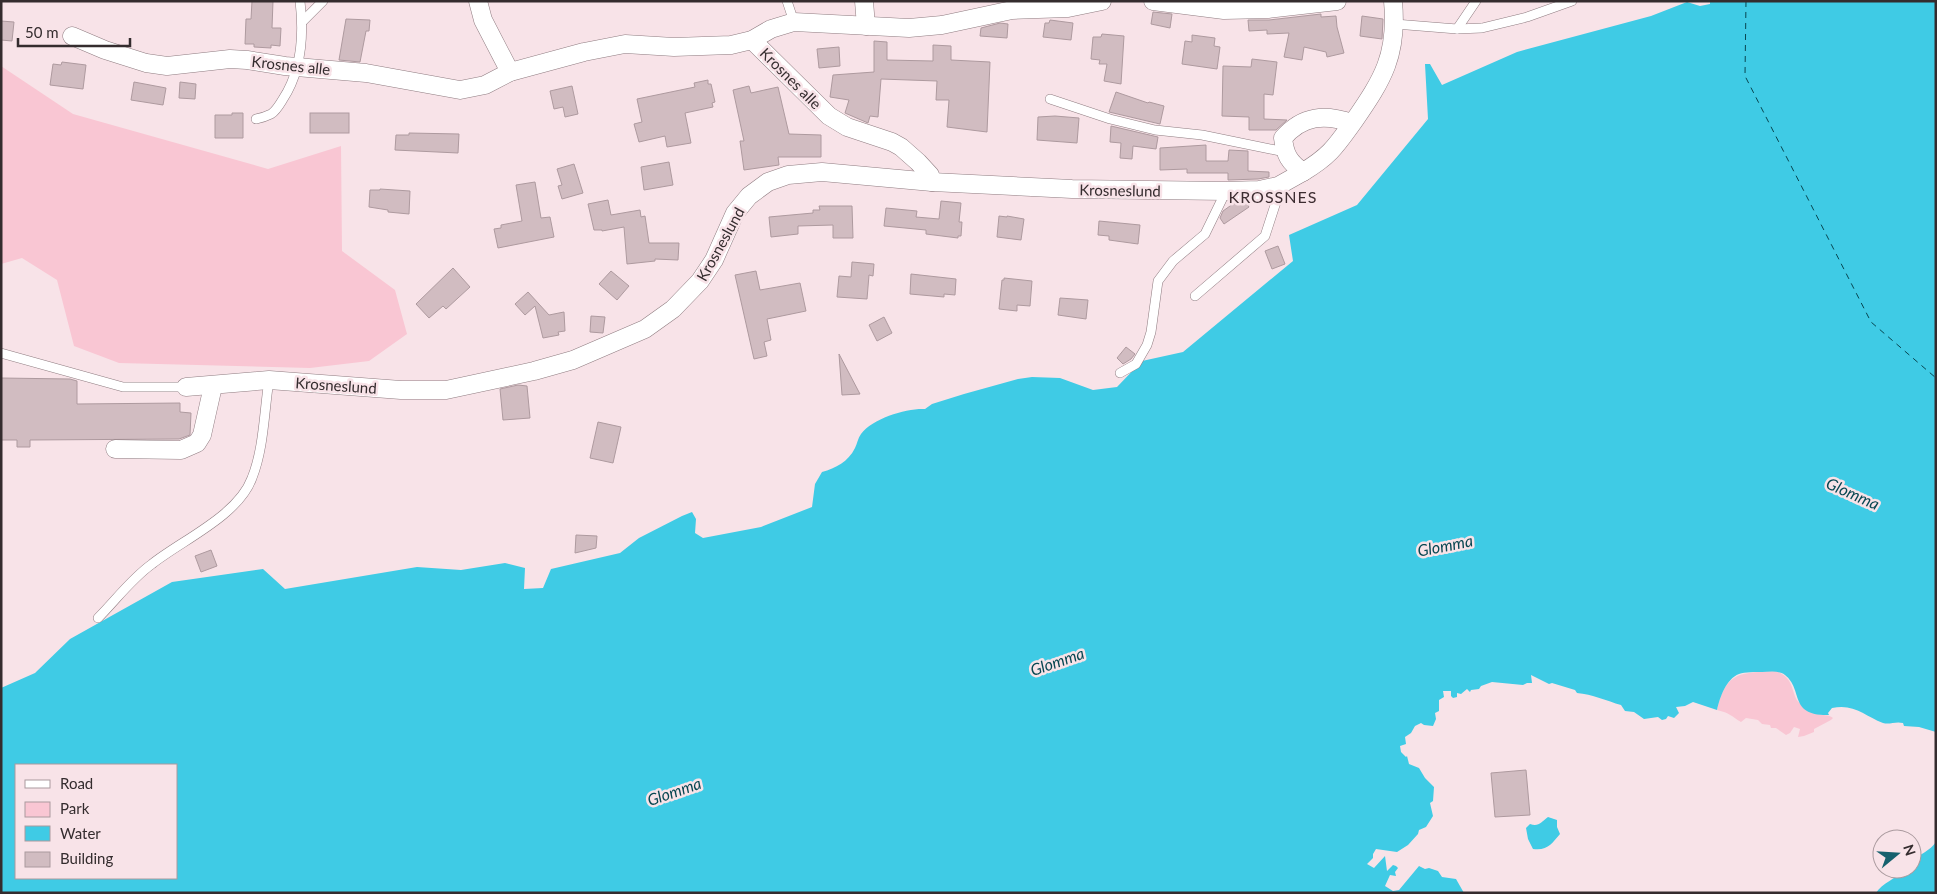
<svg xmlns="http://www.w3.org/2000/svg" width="1937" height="894" font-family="Lato,sans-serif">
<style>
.green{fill:#f9c6d3}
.water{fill:#3fcbe5;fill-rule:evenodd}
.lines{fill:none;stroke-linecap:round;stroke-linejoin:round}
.ferry{stroke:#074651;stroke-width:1;stroke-dasharray:6 5;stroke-linecap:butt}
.building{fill:#d1bcc1;stroke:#ae9a9f}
.lane-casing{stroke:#8f7c81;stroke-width:10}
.street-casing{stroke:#8f7c81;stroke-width:19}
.lane{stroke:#fff;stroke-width:9}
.street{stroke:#fff;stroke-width:18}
.labels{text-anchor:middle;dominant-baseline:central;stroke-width:5;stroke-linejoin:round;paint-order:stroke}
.street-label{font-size:15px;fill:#342c2e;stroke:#f8e3e8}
.neighbourhood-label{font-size:16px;letter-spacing:1px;fill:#3d2d31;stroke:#f8e3e8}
.water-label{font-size:16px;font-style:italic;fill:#074651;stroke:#f8e3e8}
</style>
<rect width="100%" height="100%" fill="#f8e3e8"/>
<g class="green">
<path d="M1,66l72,48 195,55 73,-23 1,105 53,39 12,44 -38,27 -59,7 -191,-5 -45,-17 -17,-66 -35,-22 -21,6z"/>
<path d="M1776,671c21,8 14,26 25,33 4,4 11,8 17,10 5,2 10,0 15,4l-2,2 -17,9v3l-10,4 -6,1 2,-8 -6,-2 -4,6 -4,2 -10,-7h-5l-1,-3 -8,-1 -4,-4 -12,-2 -5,4c-10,-6 -11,-9 -24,-12 9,-40 25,-37 59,-39z"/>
</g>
<g class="water">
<path d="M1710,1h226v731l-17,-5 -15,-1 -1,-3c-8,-2 -13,2 -20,0 -18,-7 -29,-20 -51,-15l-4,5 1,2c-41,1 -25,-25 -44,-40 -7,-5 -16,-3 -23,-3 -7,0 -17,0 -23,2 -13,5 -19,23 -22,36l-24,-8 -8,4 -9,1 3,6 -5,5 -6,-2 -2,3 -4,1 -4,-3 -14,2 -10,-7 -9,-1 -4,-6c-14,-4 -29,-11 -44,-12l-2,-3 -23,-7 -3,1 -18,-9 1,8h-5l-4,2 -31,-3 -11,4 -2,3 -8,1 -1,2 -3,-3 -6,5 -4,-1v4l-4,1 -2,-2v-5h-8l1,6 -5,3v11l-4,2 1,6 -3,7 -9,-1 -3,-2 -6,3 -4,7 -6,4 1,7 -6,2 1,6 5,5 1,-1 2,8 10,4 6,10 9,9 -1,14 -3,2 3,13 -7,11 -7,3 -1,4 -10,11 -11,7 -21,-3 -3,5v4l-6,6 7,4 11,-12 2,15 6,-6 3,1 2,2 -3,4 1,4 -6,-1 -5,11 8,5 6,-1 20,-24 6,3 4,-1 9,3 4,6 14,2 8,14h-1463v-205l34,-15 35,-34 102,-57 91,-13 22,20 132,-22 44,3 44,-7 20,5 -1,21 19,-1 8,-19 69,-16 19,-15 43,-22 10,-4 4,7 -1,14 8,5 58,-11 51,-20 3,-23 7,-12c14,-4 26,-10 33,-24 2,-4 3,-10 6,-14 12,-16 46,-26 64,-25l7,-5 32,-10 54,-15 14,-2 28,1 33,12 24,-3 25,-26 41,-9 110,-91 -4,-26 68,-30 71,-86 -3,-55h5l12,21 75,-33 134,-36 36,-14 13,4 10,-2zM16,765h160v113h-160z"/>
<path d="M1548,817l9,3v7l3,7c-8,9 -12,17 -27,15l-5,-10 -2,-11 4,-4c9,3 11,-2 18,-7z"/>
<path d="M1936,842v51h-60c5,-9 22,-16 30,-24h6v-8c8,-7 18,-10 24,-19z"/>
</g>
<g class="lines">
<path class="ferry" d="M1746,1l-1,75 126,246 65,56"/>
</g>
<g class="building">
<path d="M252,1h21l-1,27h9l-1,18 -9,-1v3l-17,-1v-3h-9l1,-25h5z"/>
<path d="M1153,12l19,2 -2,14 -19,-4z"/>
<path d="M1321,14v3l15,-1 1,11 7,26 -17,4 -1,-5 -22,-5 -2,13 -18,-3 5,-24 -22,1v-4l-18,1 -1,-11h21z"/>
<path d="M1362,16l21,3 -1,20 -22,-3z"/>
<path d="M346,19l24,1 -1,11h-3l-6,31 -21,-2z"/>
<path d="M1050,20l23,3 -2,17 -28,-3 2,-14h4z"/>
<path d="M1,21l13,1 -2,19 -11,-1z"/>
<path d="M1000,23l8,1 -1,14 -27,-2 1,-8z"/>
<path d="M1102,34l22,2 -3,48 -17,-3 3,-17h-8l1,-4 -9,-1 2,-22h8z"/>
<path d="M1192,35l23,3 -1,8 6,1 -3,22 -35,-5 3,-23 7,1z"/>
<path d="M874,41l13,1v18l46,1v-16l18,1v14l39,2 -3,70 -40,-5 2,-27h-13l1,-19 -56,-2 -3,38 -8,-1 -2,7 -23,-10 4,-13 -19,-3 3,-22 41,-3z"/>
<path d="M839,47l1,19 -21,2 -2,-19z"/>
<path d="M1252,59l25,3 -4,33 -9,-1v25l23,1 -11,10h-27v-13l-27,-1 1,-50 28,1z"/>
<path d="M62,62l24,3 -3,24 -33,-4 3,-21 8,1z"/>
<path d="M708,80v4h3l4,18 -3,1 1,4 -28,6 6,30 -24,4 -2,-11 -26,6 -5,-18 8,-2 -5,-23 58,-12 -1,-4z"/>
<path d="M134,82l32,6 -3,17 -32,-5z"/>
<path d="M180,82l16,2 -1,15 -16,-1z"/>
<path d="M572,86l6,28 -13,3 -2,-10 -9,2 -4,-18z"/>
<path d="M749,86l2,7 27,-6 11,47 32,1v22h-43l1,8 -35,5 -4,-29h4l-11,-51z"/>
<path d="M1116,92l32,11 1,-1 15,4 -4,18 -51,-12z"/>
<path d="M232,113h11v25h-28v-23h17z"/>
<rect x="310" y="113" width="39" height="20"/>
<path d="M1055,116l24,2 -2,25 -40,-3 1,-23z"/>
<path d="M1111,126l47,11 -2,12 -23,-3 -1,13 -12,-1 1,-15 -11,-1z"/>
<path d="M409,133l50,1 -1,19 -63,-3 1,-15h13z"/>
<path d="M1206,145v16h22l1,-11 19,1v20l21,1v5l-11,2 -30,1v-7h-41v-4l-27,1v-22z"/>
<path d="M669,162l4,23 -29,5 -3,-23z"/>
<path d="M574,164l9,29 -21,6 -4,-13 4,-1 -5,-16z"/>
<path d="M535,182l6,36 9,-1 4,20 -56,11 -4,-19 7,-1v-3l21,-4 -6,-36z"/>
<path d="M380,189l30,2 -1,23 -21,-2v-2l-19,-3 1,-17h10z"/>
<path d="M608,200l3,15 29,-5 1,7 4,-1 4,27h30l-1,17 -23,-1v2l-28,3 -3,-37 -22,4v-1h-8l-6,-26z"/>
<path d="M941,201l20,2 -2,19h3l-1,14h-3v2l-32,-4v-4l-42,-4 2,-18 31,3 -1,6 23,2z"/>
<path d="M1237,201h8l4,6 -25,17 -4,-6 3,-7z"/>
<path d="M819,206h33l1,32h-20v-13l-35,1v8l-27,3 -2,-20 44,-4v-3h7z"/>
<path d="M999,216l8,1v-1l17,3 -3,21 -24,-3z"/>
<path d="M1099,221l41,4 -2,19 -29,-4v-4l-11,-1z"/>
<path d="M1278,246l7,18 -13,5 -7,-18z"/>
<path d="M852,262l22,2 -1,12 -4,-1 -2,24 -30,-2 2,-21 12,1z"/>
<path d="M453,268l17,19 -24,22 -3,-3 -14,12 -13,-14z"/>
<path d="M611,271l18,15 -12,14 -18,-16z"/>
<path d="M756,271l4,19 40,-7 6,28 -39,8 4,21 -7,2 3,14 -13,3 -19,-84z"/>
<path d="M911,274l45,5 -1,16 -11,-1v3l-34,-3z"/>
<path d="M1004,278l28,3 -2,25 -13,-1v6l-18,-2 3,-29h2z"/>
<path d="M528,292l21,23 15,-3 1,19 -7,1 1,3 -16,3 -8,-32 -10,9 -10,-11z"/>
<path d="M1060,298l28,2 -2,19 -28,-4z"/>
<path d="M591,316l14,1 -2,16 -13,-1z"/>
<path d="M884,317l8,16 -15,8 -8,-16z"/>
<path d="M1126,347l9,7 -4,5 -8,5 -6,-6z"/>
<path d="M839,354l21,40 -18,1z"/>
<path d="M1,378l69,1 7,2v23l103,-1v9l11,1 -1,22 -11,4 -149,1v7h-13v-7h-16z"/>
<path d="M518,385l9,1 3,32 -27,2 -3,-31z"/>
<path d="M598,422l23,5 -8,36 -23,-5z"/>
<path d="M576,535l21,1 -1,12 -21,5z"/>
<path d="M211,550l6,16 -16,6 -6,-16z"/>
<path d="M1526,770l4,45 -35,2 -4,-44z"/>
</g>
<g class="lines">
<g class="lane-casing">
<g id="lane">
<path d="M787,1l7,21"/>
<path d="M302,22l21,-21"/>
<path d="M1395,24l62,5 25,-1 45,-11 45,-16"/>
<path d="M1457,29l19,-28"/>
<path d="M1050,99l60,20 45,11 47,5 83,17"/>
<path d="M256,119c5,-1 11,-3 15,-5 5,-3 9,-10 12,-15 19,-29 21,-64 17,-98"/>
<path d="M1195,296l70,-60 12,-37 1,-13"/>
<path d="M1,353l122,34h63"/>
<path d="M1120,373l16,-9 11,-19 4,-13 7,-51 15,-20 32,-27 21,-43"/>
<path d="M98,618c18,-18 33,-39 54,-54 30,-24 86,-48 100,-86 12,-30 12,-66 17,-98"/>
</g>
</g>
<g class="street-casing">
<g id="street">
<path d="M478,1l5,19 27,52"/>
<path d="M864,1l2,25"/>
<path d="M1153,1l71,9 44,-1 69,-8"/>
<path d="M72,36l33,14 41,13 21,3 63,-7 17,1 38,6 81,7 94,17 25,-5 25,-13 74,-20 41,-8 49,3 57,-2 21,-5 19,-11 23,-7 115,6 33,-3 70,-15 56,-2 34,-7"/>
<path d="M752,40l77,76 18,11 45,15 9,5 17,15 12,13 2,7"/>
<path d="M1352,123c-27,-9 -49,-8 -69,15 2,17 6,24 20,34 27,-16 33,-26 51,-51 29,-42 44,-66 39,-120"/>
<path d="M186,387l83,-7 132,10h45l88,-19 39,-11 72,-31 28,-20 27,-28 14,-21 21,-47 14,-17 19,-14 20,-7 34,-3 110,10 140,7 154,2 33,-1 19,-4 25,-14"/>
<path d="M115,449l66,1 16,-7 5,-8 11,-49"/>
</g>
</g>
<use href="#lane" class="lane"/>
<use href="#street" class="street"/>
</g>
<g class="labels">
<g class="street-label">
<text transform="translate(291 65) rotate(6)">Krosnes alle</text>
<text transform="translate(791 78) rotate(45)">Krosnes alle</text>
<text transform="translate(1120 190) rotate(1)">Krosneslund</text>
<text transform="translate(720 244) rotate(-61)">Krosneslund</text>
<text transform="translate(336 385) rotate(4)">Krosneslund</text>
</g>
<g class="neighbourhood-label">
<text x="1273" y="196">KROSSNES</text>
</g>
<g class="water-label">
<text transform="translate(1853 493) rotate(24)">Glomma</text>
<text transform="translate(1445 545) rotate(-11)">Glomma</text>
<text transform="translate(1057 661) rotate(-19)">Glomma</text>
<text transform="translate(674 791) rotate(-19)">Glomma</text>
</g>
</g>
<rect width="1937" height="894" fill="none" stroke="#342c2e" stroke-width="5"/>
<rect x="15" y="764" width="162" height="115" fill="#f8e3e8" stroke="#aa9a9e"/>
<rect x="25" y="780" width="25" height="8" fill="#ffffff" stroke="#aa9a9e"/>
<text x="60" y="789" font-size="15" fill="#342c2e">Road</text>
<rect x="25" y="802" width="25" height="15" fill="#f9c6d3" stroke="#aa9a9e"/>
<text x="60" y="814" font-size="15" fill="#342c2e">Park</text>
<rect x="25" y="826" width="25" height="15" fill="#3fcbe5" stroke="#aa9a9e"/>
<text x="60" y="839" font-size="15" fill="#342c2e">Water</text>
<rect x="25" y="852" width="25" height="15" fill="#d1bcc1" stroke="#aa9a9e"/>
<text x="60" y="864" font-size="15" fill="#342c2e">Building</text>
<g transform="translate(1897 854) rotate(72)"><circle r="24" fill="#f8e3e8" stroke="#aa9a9e"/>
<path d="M0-4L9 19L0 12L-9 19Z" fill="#16616e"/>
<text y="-8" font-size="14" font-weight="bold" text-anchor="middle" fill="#342c2e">N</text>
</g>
<path d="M18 38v8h112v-8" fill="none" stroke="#342c2e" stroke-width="2.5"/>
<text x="25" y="38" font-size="15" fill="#342c2e" stroke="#f8e3e8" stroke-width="4" paint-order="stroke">50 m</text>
</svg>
